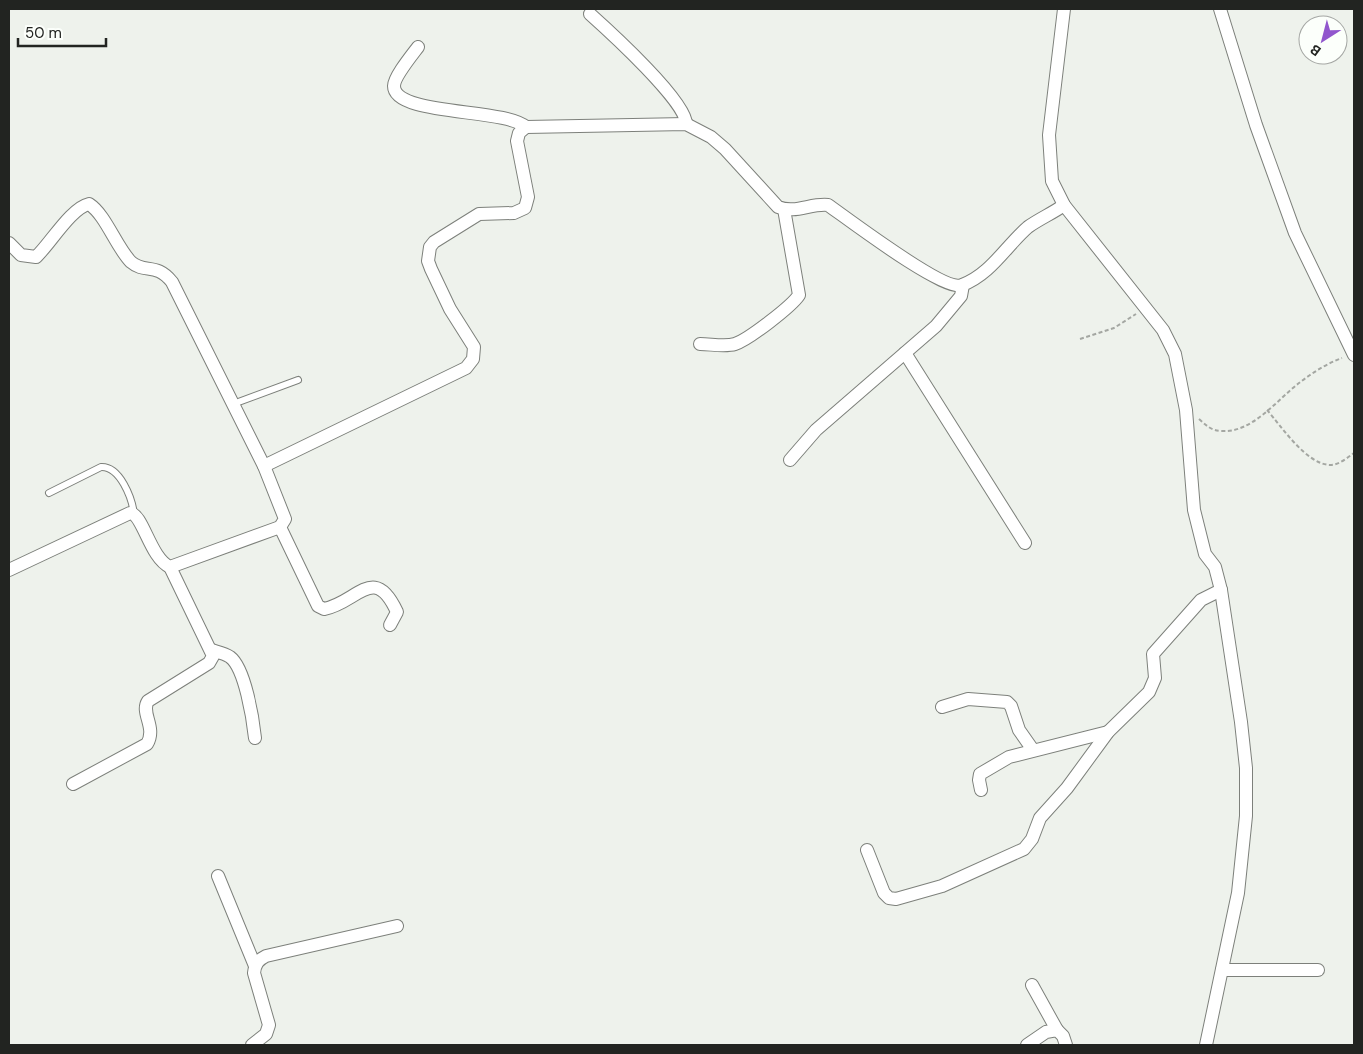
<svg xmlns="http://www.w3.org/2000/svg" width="1363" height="1054" font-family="'DM Sans',sans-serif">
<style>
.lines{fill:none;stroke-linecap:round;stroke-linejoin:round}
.lane-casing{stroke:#7d807b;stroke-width:8}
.street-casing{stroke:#7d807b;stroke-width:14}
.path{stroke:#a4a7a2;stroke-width:2;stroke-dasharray:4 2.5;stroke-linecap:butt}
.lane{stroke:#fff;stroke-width:6}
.street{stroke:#fff;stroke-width:12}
</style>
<rect width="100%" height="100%" fill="#eef2ec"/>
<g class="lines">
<g class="lane-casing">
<g id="lane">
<path d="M233,404l65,-24"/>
<path d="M49,493l52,-26c19,-1 31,31 33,47"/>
</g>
</g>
<g class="street-casing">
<g id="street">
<path d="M1064,9l-15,126 3,46 12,24 99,125 12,24 11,56 8,100 11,44 10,13 6,23 20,132 5,46v48l-8,77 -32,152"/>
<path d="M1220,9l36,116 39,108 59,122"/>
<path d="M590,14c19,17 97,88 96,110"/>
<path d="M418,47c-6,8 -24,30 -24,39 0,30 111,22 132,41"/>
<path d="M9,243l12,12 15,2c14,-13 35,-49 53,-53 17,11 27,43 42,58 14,12 25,0 41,20l92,184 21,53 -5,8 -110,40c-20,-9 -27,-53 -40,-54l-121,57"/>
<path d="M700,344c11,0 25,3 35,0 13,-4 57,-38 64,-49l-15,-86"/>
<path d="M905,353l120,190"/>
<path d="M790,460l26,-30 120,-104 25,-30 2,-11"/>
<path d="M264,466l202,-98 7,-9 1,-12 -24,-38 -19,-40 -3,-8 2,-14 4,-5 45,-28 35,-1 11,-5 3,-11 -11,-56 2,-8 7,-6 160,-3 25,13 14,12 53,58c17,7 33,-4 50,-2 20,14 116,87 134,80 29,-11 44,-39 66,-58 11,-8 25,-14 36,-22"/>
<path d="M280,527l38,79 6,3c33,-6 50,-47 73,3l-7,13"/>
<path d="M211,650c6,2 13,3 19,7 15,11 23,62 25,81"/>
<path d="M942,707l26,-8 39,3 4,4 8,24 14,20"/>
<path d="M73,784l74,-40c10,-17 -7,-31 1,-43l61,-38 4,-7 -43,-89"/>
<path d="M981,790l-2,-10 1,-6 29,-17 99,-25"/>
<path d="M867,850l17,43 5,5 7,1 46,-13 82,-37 8,-10 8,-21 27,-30 41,-56 41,-40 6,-14 -2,-24 48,-54 20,-10"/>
<path d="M218,876l37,90"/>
<path d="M1222,970h96"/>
<path d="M1032,985l25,45"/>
<path d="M252,1045l14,-11 3,-9 -15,-52c1,-9 4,-13 12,-17l131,-30"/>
<path d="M1027,1045l19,-13 11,-2 6,6 3,9"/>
</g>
</g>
<g class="path">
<path d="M1080,339l34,-11 22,-14"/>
<path d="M1267,410c15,17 39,54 63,55 9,0 17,-7 24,-12"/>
<path d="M1199,419c7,6 12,12 23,12 30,2 55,-31 77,-48 13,-10 27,-19 43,-25"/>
</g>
<use href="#lane" class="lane"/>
<use href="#street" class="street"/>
</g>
<rect width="1363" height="1054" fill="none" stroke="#222421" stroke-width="20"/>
<g transform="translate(1323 40) rotate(216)"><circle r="24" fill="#fcfffb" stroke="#a5a7a4"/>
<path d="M0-4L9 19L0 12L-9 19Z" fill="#9156cd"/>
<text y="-8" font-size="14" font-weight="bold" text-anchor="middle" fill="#222421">B</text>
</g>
<path d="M18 38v8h88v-8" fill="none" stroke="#222421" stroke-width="2.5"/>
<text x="25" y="38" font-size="15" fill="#222421" stroke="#fcfffb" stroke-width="4" paint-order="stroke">50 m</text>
</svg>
